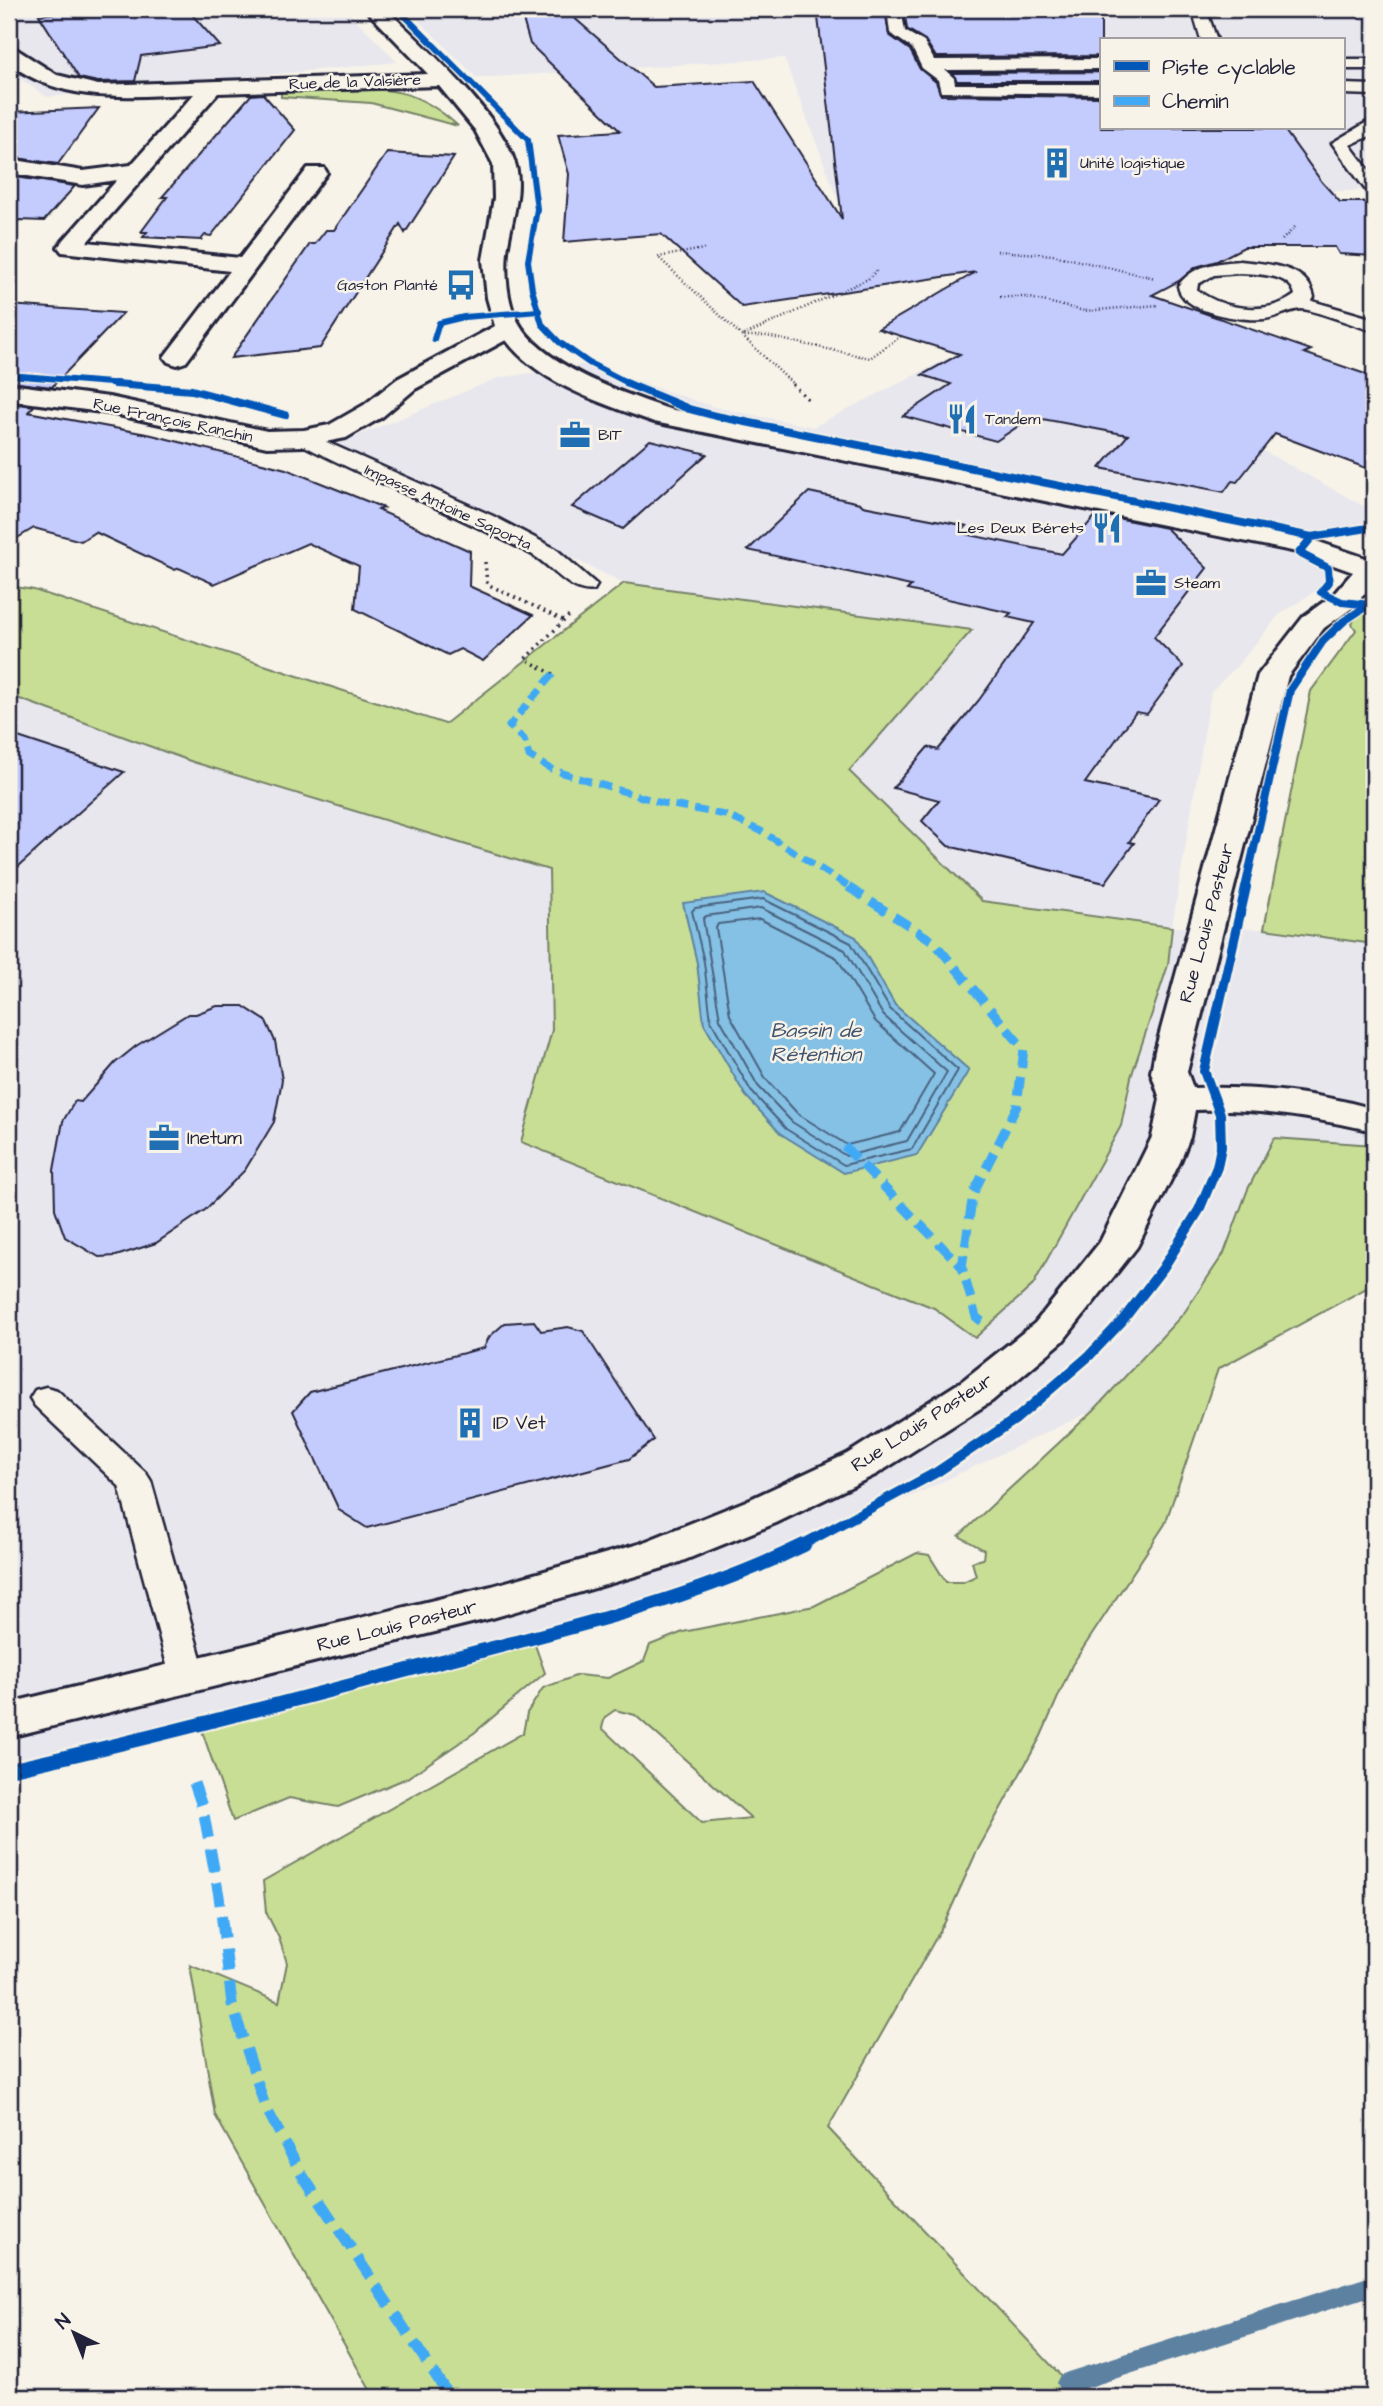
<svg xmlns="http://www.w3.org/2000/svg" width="1383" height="2406" font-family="'Architects Daughter',sans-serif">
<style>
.built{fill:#e8e7ee;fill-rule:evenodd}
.green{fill:#c8de94;stroke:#758068;stroke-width:2;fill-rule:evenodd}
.water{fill:#85c1e5;stroke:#5d81a1;stroke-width:2}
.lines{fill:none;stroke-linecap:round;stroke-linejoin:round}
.shore{stroke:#4a627f;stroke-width:2}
.stream{fill:#5d81a1;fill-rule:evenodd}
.building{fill:#c4cbfd;stroke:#22223b;stroke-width:2}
.lane-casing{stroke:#22223b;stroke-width:5}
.street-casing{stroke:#22223b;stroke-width:6}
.path-far1{stroke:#22223b;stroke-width:2.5;stroke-dasharray:1 2.5;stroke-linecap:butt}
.path{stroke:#22223b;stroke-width:3.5;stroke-dasharray:2 4.5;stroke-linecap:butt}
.lane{fill:#f7f3e8;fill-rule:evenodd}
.street{fill:#f7f3e8;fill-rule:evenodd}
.quiet-far2{stroke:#3fa9f5;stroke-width:7;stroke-dasharray:13 7;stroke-linecap:butt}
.quiet-far1{stroke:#3fa9f5;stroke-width:9;stroke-dasharray:18 9;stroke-linecap:butt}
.quiet{stroke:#3fa9f5;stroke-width:11;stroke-dasharray:23 11;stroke-linecap:butt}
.cycleway-far3-casing{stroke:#f7f3e8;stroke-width:9}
.cycleway-far2-casing{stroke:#f7f3e8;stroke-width:11}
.cycleway-far1-casing{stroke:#f7f3e8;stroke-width:15}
.cycleway-casing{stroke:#f7f3e8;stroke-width:18}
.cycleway-far3{stroke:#0057b8;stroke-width:6}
.cycleway-far2{stroke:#0057b8;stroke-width:8}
.cycleway-far1{stroke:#0057b8;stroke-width:10}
.cycleway{stroke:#0057b8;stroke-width:14}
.labels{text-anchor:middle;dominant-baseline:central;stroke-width:5;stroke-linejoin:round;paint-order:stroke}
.far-street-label{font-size:16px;fill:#22223b;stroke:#f7f3e8}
.far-poi-label{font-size:16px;fill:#22223b;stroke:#f7f3e8;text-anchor:start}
.street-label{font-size:19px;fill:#22223b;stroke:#f7f3e8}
.poi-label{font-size:19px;fill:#22223b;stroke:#f7f3e8;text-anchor:start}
.water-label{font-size:21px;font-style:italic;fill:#40526e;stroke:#f7f3e8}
</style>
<rect width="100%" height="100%" fill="#f7f3e8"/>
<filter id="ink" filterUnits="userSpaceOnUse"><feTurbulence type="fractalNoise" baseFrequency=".0143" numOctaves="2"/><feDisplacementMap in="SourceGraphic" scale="14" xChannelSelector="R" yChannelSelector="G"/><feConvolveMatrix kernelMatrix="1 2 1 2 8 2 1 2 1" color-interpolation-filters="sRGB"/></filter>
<g filter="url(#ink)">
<g class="built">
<path d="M9,9h337l51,53 -350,35 -38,-26z"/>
<path d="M407,9h967v181l-533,18 -57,-150 -307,20zM1101,40h242v88h-242z"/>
<path d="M1023,320l93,49 258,143v8l-49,12 -32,19 30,18v17l-44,29 -42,51 -26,26 -39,235 92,2 110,15v201l-100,-7 -26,51 -24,64 -40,60 -90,97 -180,85 -233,99 -672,179v-1078l184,67 356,108 3,160 -31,112 413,166 41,30 146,-212 10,-49 41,-149 -190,-27 -133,-130 122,-141 -347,-47 -289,-138 163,-67 89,-14 127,43 99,20z"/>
</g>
<g class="green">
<path d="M335,88c54,1 81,-1 123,38l-87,-23 -90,-6v-5z"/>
<path d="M624,583l348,47 -123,141 133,130 190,26 -4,38 -37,112 -10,49 -88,159 -58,53 -41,-30 -413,-166 31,-112 -3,-160 -356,-108 -184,-67v-109l25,4 411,134z"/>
<path d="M1371,610l3,1v333l-110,-15 47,-238 45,-61 -4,-6 4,-8z"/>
<path d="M1274,1138l100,7v139l-156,85 -53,155 -93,141 -31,71 -65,117 -31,69 -117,206 240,255 -9,14h-685l-159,-282 -25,-150 89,37 8,-39 -8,-25 -13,-26 -3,-31 260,-148 4,-20 16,-25 35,-13 30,3 36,-17 6,-16 33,-13 131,-26 103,-53 12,2 17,27h17l13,-6 -4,-14 11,-3 1,-9 -25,-14 135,-126 90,-97 40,-60 24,-64zM615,1710l20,5 116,103 -49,5 -100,-95 3,-11z"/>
<path d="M535,1645l10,28 -71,60 -67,45 -69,29 -49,-9 -56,23 -32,-93z"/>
</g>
<path class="water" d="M764,892l92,45 39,68 74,65 -52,85 -73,18 -63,-39 -36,-39 -41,-71 -7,-61 -14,-60z"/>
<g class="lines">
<g class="shore">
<path d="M763,899l88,44 39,66 68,61 -46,79 -68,16 -58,-36 -35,-38 -40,-70 -7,-59 -12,-51 3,-3z"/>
<path d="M761,908l84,42 38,65 64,57 -40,69 -61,15 -54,-34 -34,-36 -38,-67 -17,-100 3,-3z"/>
<path d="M760,919l77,39 38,63 59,53 -34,58 -53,13 -49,-31 -32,-35 -36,-64 -14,-87 2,-4z"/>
</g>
<path class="stream" d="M1374,2275v20l-306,99 -8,-3 -4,-8 4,-8 8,-3z"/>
</g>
<g class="building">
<path d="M97,9h90l33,37 -79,10 -6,25 -37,1 -19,-4 -40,-63z"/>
<path d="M520,9h44l90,78 100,-6 88,138 -25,-210h68l4,26 21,15 10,19 16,13 5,13 160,2v31h182l39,54 18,20h34v54l-35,-2 -4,-7h-91l-27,14 -21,6 -17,14 -27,14 159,55 -7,3 70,24v94l-99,-37 -38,48 -5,-1 -8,11 -124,-24 28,-33 -96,-18 -36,24 -93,-25 48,-32 -29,-9 38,-21 -82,-25 98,-57 -234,35 -81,-73 -97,8 5,-68 -11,-39 62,-4 -90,-87z"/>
<path d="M904,9h197v47l-165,1 -11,-17 -18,-11z"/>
<path d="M1101,72v9h-144l-5,-8z"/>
<path d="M263,94l32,36 -84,106 -6,-1 -4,5 -58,-3 4,-5h-6l26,-35h-5l89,-102z"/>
<path d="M99,108l-41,56 -49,-7v-45z"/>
<path d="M387,153l67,4 -49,76 -5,-9 -80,124 -89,10 79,-114h5l11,-14h8z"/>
<path d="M9,176l66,10 -31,35 -25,-1 -10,13z"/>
<path d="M9,305l70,5 44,3 -71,74 -43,-5z"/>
<path d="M9,403l25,3 -6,6 124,23 134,34 98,39 -6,2 92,41 -1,35 64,29 -50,46 -23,-12 -12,6 -93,-46 4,-43 -51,-23 -94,41 -35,-16 -4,2 -80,-38 -14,9 -47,-13 -25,15z"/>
<path d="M650,440l57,14 -84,75 -51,-22z"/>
<path d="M809,492l51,11 3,3 104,20 -7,7 102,21 35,-40 69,14 41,40 -53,69 29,29 -36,48 -11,-2 -51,71 74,16 -30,43 5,1 -29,40 -157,-37 -26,-25 17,-21 -46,-12 35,-41 10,3 41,-50 55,-77 -27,-6 4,-4 -104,-23 4,-4 -163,-36z"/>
<path d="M9,734l115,38 -115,103z"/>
<path d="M217,1006h26l23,15 9,20 7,39 -8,42 -29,48 -40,40 -49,33 -40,13 -17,1 -34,-20 -10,-28 -1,-39 9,-49 12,-20 6,1 34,-39 21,-17 52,-32h8z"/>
<path d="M534,1321l7,10 27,-4 15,4 71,109 -25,19 -262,69 -28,-18 -46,-99 17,-19 174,-44 5,-11 16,-14z"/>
</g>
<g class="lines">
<g class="lane-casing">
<g id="lane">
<path d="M887,9h14l4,22 19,11 10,18 167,-1v10l-156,1 9,8 1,6h146v10l-160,-2 -3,-12 -16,-12 -10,-20 -22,-15z"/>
<path d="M1192,9h14l11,31h-16z"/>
<rect x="1343" y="59" width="31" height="10"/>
<path d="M1343,84l31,1v10l-31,-1z"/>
<path d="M1374,118v16l-24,11 24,32v12h-9l-33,-46z"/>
<path d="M1240,261c27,3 68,4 74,36l-2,4 62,18v12c-16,-4 -61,-22 -73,-22 -12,1 -25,9 -37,10 -23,2 -82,-6 -86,-33 15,-21 37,-23 62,-25zM1240,273c18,1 51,1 55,22 -27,21 -72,15 -98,-5l1,-6 16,-9z"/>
<path d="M304,432l189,84 63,33 41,36 -3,5c-23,5 -44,-26 -63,-36 -77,-41 -157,-72 -234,-112l-3,-4 3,-4z"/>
<path d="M46,1387l11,3 89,83 5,8 55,195 -5,9 -13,4 -13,-4 -5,-9 -51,-190 -84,-80 -5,-8 5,-8z"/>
</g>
</g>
<g class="street-casing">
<path id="street" d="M365,9h21c39,38 112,102 129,154 9,28 -5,61 -8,89 -2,20 0,50 10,68 24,46 105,73 152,89l635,128 62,21 4,6 -3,5 7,2v12l-22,25 -28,20 -36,48 -101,396 6,16c61,-2 122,4 181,21v22c-60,-13 -117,-23 -179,-21l-5,27 -10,25 -43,85 -74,94 -71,60 -115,73 -101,49 -106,43 -178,52 -483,119v-34l483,-117 147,-42 107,-43 101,-47 115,-73 73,-58 65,-81 52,-105 8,-38 -9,-27 4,-21 103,-376 46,-59 28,-20 21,-24 -56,-20 -643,-130c-50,-18 -115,-38 -148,-82l-91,49 -33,28 -36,21 -42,8 -37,1 -158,-34 -100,-13v-16l100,13 158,34 37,-1 25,-5 35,-20 33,-26 98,-53 -8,-28 -4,-38 11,-62 -1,-34 -18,-34 -36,-44 -221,7 -131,149 153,16 68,-90h16l3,5 -141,189 -9,3 -9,-3 -4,-5 66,-86 -168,-19 -4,-5 4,-5 55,-62 -34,5 -74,-12v-14l74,12 48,-6 63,-71c-65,2 -130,11 -185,-31v-16l7,2 41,26 41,10 330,-11z"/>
</g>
<g class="path-far1">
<path d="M1282,240l13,-13"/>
<path d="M704,249l-46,8 84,79h24l104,22 31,-22"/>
<path d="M997,251l56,4 102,23"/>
<path d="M1000,297h26l58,14 75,-6"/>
<path d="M794,385l-52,-49 126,-57 9,-9"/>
</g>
<g class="path">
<path d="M792,384l18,17"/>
<path d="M485,562l2,22 78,37"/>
<path d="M553,674l-28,-15 46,-45"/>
</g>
<use href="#lane" class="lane"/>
<use href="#street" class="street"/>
<path class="quiet-far2" d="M553,674l-44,52 15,13 5,17 24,14 109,33 63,12 36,16 90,57"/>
<g class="quiet-far1">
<path d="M848,887l85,54 91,108 -7,57 -44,88 -11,73 14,50 9,7"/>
<path d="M844,1146l118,121"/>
</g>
<path class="quiet" d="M194,1783l9,26 16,87 13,108 33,102 36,67 149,224"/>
<g class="cycleway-far3-casing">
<g id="cycleway-far3">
<path d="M398,9l130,131 9,69 -9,52 4,28 10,35 17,18 30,21 43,22"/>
<path d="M434,339l5,-16 25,-6 75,-6"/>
<path d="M9,375l127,10"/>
</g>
</g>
<g class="cycleway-far2-casing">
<g id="cycleway-far2">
<path d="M115,384l77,6 93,25"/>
<path d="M628,384l61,25 27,7 596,121"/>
<path d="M1371,605l-29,-3 -21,-10 8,-10 -1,-14 -29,-15 13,-16 62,-10"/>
<path d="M1245,888l45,-198 33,-49 21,-20 26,-17"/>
</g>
</g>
<g class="cycleway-far1-casing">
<path id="cycleway-far1" d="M800,1546l137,-74 79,-53 73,-63 33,-35 41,-53 36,-58 18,-43 4,-20 -1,-33 -16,-43 42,-184"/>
</g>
<g class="cycleway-casing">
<path id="cycleway" d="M9,1770c147,-33 292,-72 437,-110 120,-31 246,-60 358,-115"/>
</g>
<use href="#cycleway-far3" class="cycleway-far3"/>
<use href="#cycleway-far2" class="cycleway-far2"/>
<use href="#cycleway-far1" class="cycleway-far1"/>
<use href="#cycleway" class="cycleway"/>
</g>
</g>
<defs>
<g id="building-bare" transform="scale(2.415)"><path d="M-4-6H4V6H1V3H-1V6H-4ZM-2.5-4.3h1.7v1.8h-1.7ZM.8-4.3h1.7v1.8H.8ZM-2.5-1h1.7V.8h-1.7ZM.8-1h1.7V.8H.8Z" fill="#1f6fb2" stroke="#f7f3e8" stroke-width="2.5" paint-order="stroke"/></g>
<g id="bus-bare" transform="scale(2.415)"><path d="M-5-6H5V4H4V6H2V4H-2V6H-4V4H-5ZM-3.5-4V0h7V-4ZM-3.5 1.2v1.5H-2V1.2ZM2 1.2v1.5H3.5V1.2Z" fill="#1f6fb2" stroke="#f7f3e8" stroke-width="2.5" paint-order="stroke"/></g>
<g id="restaurant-bare" transform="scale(2.415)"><path d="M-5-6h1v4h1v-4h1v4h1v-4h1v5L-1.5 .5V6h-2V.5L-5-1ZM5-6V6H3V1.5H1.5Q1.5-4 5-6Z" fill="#1f6fb2" stroke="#f7f3e8" stroke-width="2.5" paint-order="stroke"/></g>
<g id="office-bare" transform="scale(2.415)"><path d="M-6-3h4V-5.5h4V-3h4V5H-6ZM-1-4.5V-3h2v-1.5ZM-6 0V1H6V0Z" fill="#1f6fb2" stroke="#f7f3e8" stroke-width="2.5" paint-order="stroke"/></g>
</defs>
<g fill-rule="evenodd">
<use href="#building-bare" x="1057" y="163"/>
<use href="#bus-bare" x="461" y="285"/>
<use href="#restaurant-bare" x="962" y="419"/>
<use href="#office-bare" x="575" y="435"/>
<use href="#restaurant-bare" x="1107" y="528"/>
<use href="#office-bare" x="1151" y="583"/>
<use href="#office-bare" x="164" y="1138"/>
<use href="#building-bare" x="470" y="1423"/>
</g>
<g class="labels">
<g class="far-street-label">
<text transform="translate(355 82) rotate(-2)">Rue de la Valsière</text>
<text transform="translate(173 420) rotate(12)">Rue François Ranchin</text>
<text transform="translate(448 507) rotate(25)">Impasse Antoine Saporta</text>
</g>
<g class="far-poi-label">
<text x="1080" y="163">Unité logistique</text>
<text x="438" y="285" text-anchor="end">Gaston Planté</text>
<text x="985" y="419">Tandem</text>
<text x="598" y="435">BIT</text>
<text x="1084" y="528" text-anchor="end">Les Deux Bérets</text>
<text x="1174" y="583">Steam</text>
</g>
<g class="street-label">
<text transform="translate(1207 923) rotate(-75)">Rue Louis Pasteur</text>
<text transform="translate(922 1423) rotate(-33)">Rue Louis Pasteur</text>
<text transform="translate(397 1626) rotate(-14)">Rue Louis Pasteur</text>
</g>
<g class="poi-label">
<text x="187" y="1138">Inetum</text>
<text x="493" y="1423">ID Vet</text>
</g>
<g class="water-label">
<text x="816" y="1030">Bassin de<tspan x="816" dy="24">Rétention</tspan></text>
</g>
</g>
<rect width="1383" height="2406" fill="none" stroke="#f7f3e8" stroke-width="35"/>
<rect x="18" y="18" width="1348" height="2371" fill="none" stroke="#22223b" stroke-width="2.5" filter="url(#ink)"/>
<rect x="1100" y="38" width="245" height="91" fill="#f7f3e8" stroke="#a29fa3" stroke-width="2"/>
<rect x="1114" y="61" width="35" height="10" fill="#0057b8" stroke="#a29fa3" stroke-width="2"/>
<text x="1162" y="74" font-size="21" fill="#22223b">Piste cyclable</text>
<rect x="1114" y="96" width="35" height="10" fill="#3fa9f5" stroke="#a29fa3" stroke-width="2"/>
<text x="1162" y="108" font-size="21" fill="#22223b">Chemin</text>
<g transform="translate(74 2333) rotate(317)" stroke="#f7f3e8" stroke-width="5" paint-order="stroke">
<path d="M0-5L12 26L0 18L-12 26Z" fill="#22223b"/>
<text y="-10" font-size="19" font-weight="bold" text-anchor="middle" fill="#22223b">N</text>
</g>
</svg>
